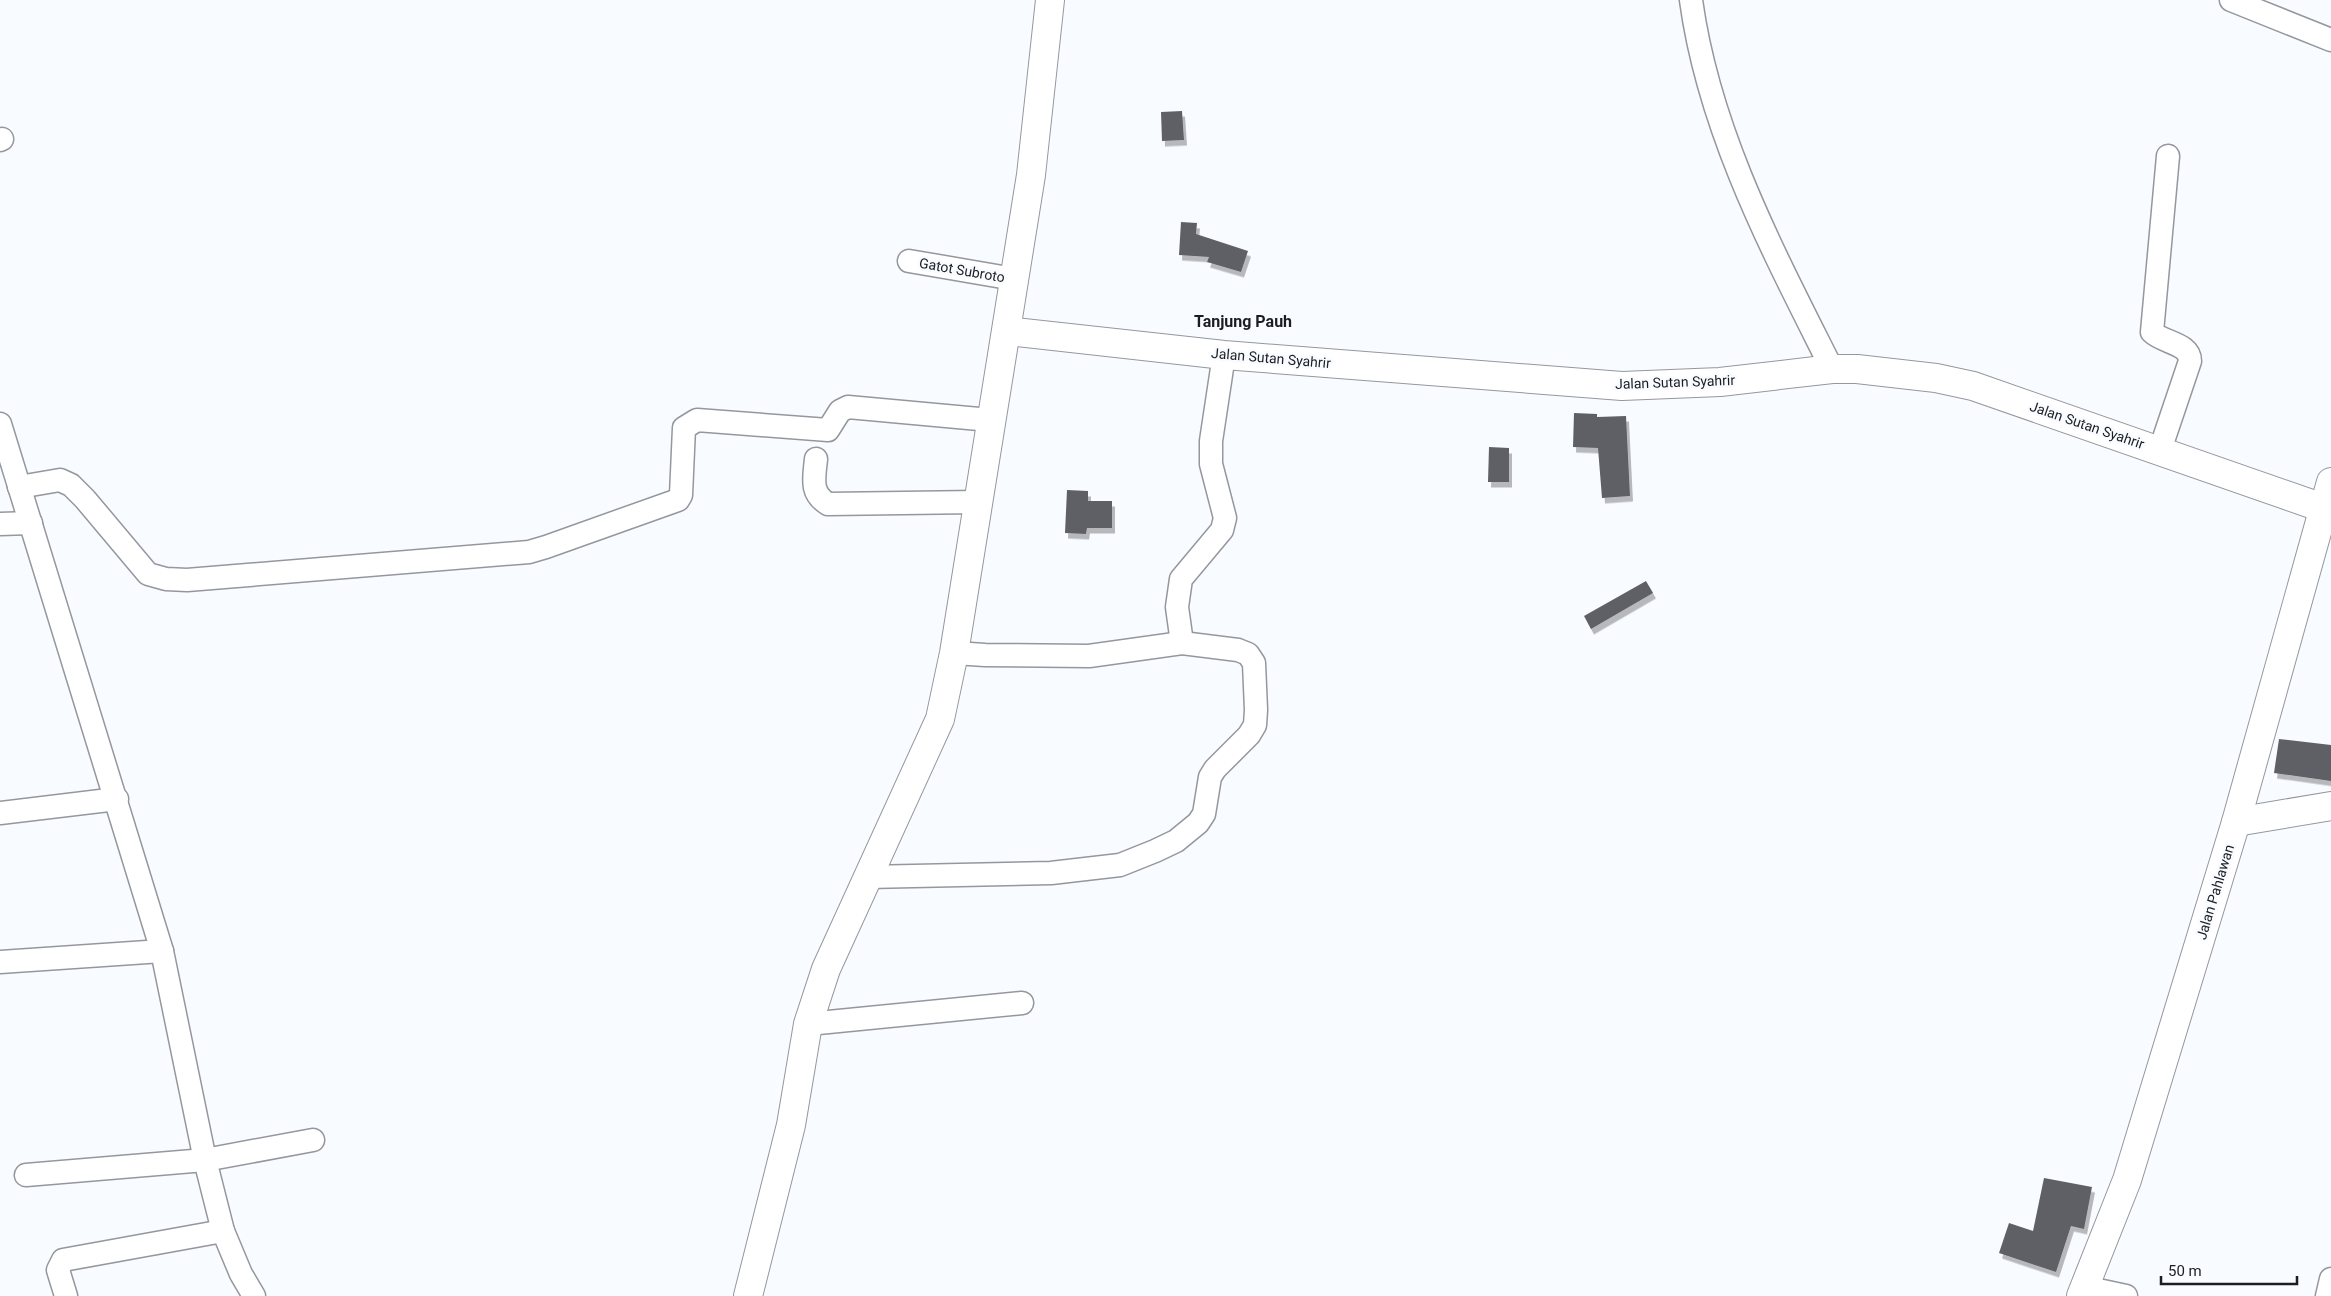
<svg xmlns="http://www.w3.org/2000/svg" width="2331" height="1296" font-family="Roboto,sans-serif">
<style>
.building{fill:#5f6066;filter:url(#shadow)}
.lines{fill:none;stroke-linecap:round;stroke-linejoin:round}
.minor-casing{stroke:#94979d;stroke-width:25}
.tertiary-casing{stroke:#94979d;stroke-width:30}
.secondary-casing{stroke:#94979d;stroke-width:30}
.minor{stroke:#fff;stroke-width:22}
.tertiary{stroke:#fff;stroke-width:28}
.secondary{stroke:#fff;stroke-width:28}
.labels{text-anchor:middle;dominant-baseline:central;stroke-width:5;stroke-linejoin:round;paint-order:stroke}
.street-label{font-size:14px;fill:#1c1d20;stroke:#f8fbff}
.quarter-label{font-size:16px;font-weight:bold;fill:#1c1d20;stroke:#f8fbff}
</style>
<defs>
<filter id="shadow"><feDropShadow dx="3" dy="5.5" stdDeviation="0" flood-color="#0004"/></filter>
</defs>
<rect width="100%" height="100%" fill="#f8fbff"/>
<g class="building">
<path d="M1182,111l2,29 -22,1 -1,-29z"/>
<path d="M1181,222l16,1 -1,11 52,17 -7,21 -34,-10 2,-5 -30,-2z"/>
<path d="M1574,413l23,1v3l29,-1 4,80 -28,2 -4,-50 -25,-1z"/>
<path d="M1489,447l20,1v34h-21z"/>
<path d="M1067,490l21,1v10h24v27h-25l-1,6 -21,-1z"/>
<path d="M1646,581l7,12 -62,36 -7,-13z"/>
<path d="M2279,739l52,6v36l-57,-8z"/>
<path d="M2044,1178l48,9 -8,42 -13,-3 -15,46 -57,-19 10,-30 24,8z"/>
</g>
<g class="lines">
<g class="minor-casing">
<g id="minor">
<path d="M1691,0c18,132 82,251 141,369"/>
<path d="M2231,0l100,40"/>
<path d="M0,140l2,-1"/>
<path d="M909,261l105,18"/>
<path d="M0,424l162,527 43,209 18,71 18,43 13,22"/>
<path d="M2160,450l30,-89c0,-18 -27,-18 -38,-29l16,-176"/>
<path d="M816,459c-2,20 -6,34 12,45l149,-2"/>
<path d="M19,487l41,-7 11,5 14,14 63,75 18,5 21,1 342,-28 17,-5 132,-47 3,-5 3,-67 13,-8 131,10 12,-19 8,-4 142,13"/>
<path d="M0,524l31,-1"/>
<path d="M1182,643l-5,-36 4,-28 41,-49 3,-12 -14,-54v-23l13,-86"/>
<path d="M0,813l117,-14"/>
<path d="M867,877l184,-4 69,-8 35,-14 21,-10 22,-18 6,-9 6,-37 5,-8 34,-34 6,-10 1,-15 -2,-47 -6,-9 -10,-4 -56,-7 -93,13 -104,-1 -31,-2"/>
<path d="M0,962l162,-11"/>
<path d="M808,1024l214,-21"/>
<path d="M26,1175l179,-15 108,-20"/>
<path d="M2084,1287l42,9"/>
<path d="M66,1296l-8,-26 5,-10 160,-29"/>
<path d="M2327,1296l4,-17"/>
</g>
</g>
<g class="tertiary-casing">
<g id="tertiary">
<path d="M1007,331l217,24 398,31 98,-4 112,-13h25l79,9 37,8 350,122"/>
<path d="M748,1296l43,-171 17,-101 18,-55 114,-250 14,-66 77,-478 19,-175"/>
</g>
</g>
<g class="secondary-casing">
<g id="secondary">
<path d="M2236,822l95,-16"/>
<path d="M2081,1296l46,-116 109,-358 95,-340"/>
</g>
</g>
<use href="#minor" class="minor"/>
<use href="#tertiary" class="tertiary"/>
<use href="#secondary" class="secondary"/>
</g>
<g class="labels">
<g class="street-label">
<text transform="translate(962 270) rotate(10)">Gatot Subroto</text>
<text transform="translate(1271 358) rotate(5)">Jalan Sutan Syahrir</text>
<text transform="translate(1675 382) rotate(-2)">Jalan Sutan Syahrir</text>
<text transform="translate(2087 425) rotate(19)">Jalan Sutan Syahrir</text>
<text transform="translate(2215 892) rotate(-73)">Jalan Pahlawan</text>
</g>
<g class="quarter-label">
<text x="1243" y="321">Tanjung Pauh</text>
</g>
</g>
<path d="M2161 1276v8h136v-8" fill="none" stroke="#1c1d20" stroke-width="2.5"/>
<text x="2168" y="1276" font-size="15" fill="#1c1d20" stroke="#f8fbff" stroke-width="4" paint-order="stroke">50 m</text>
</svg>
